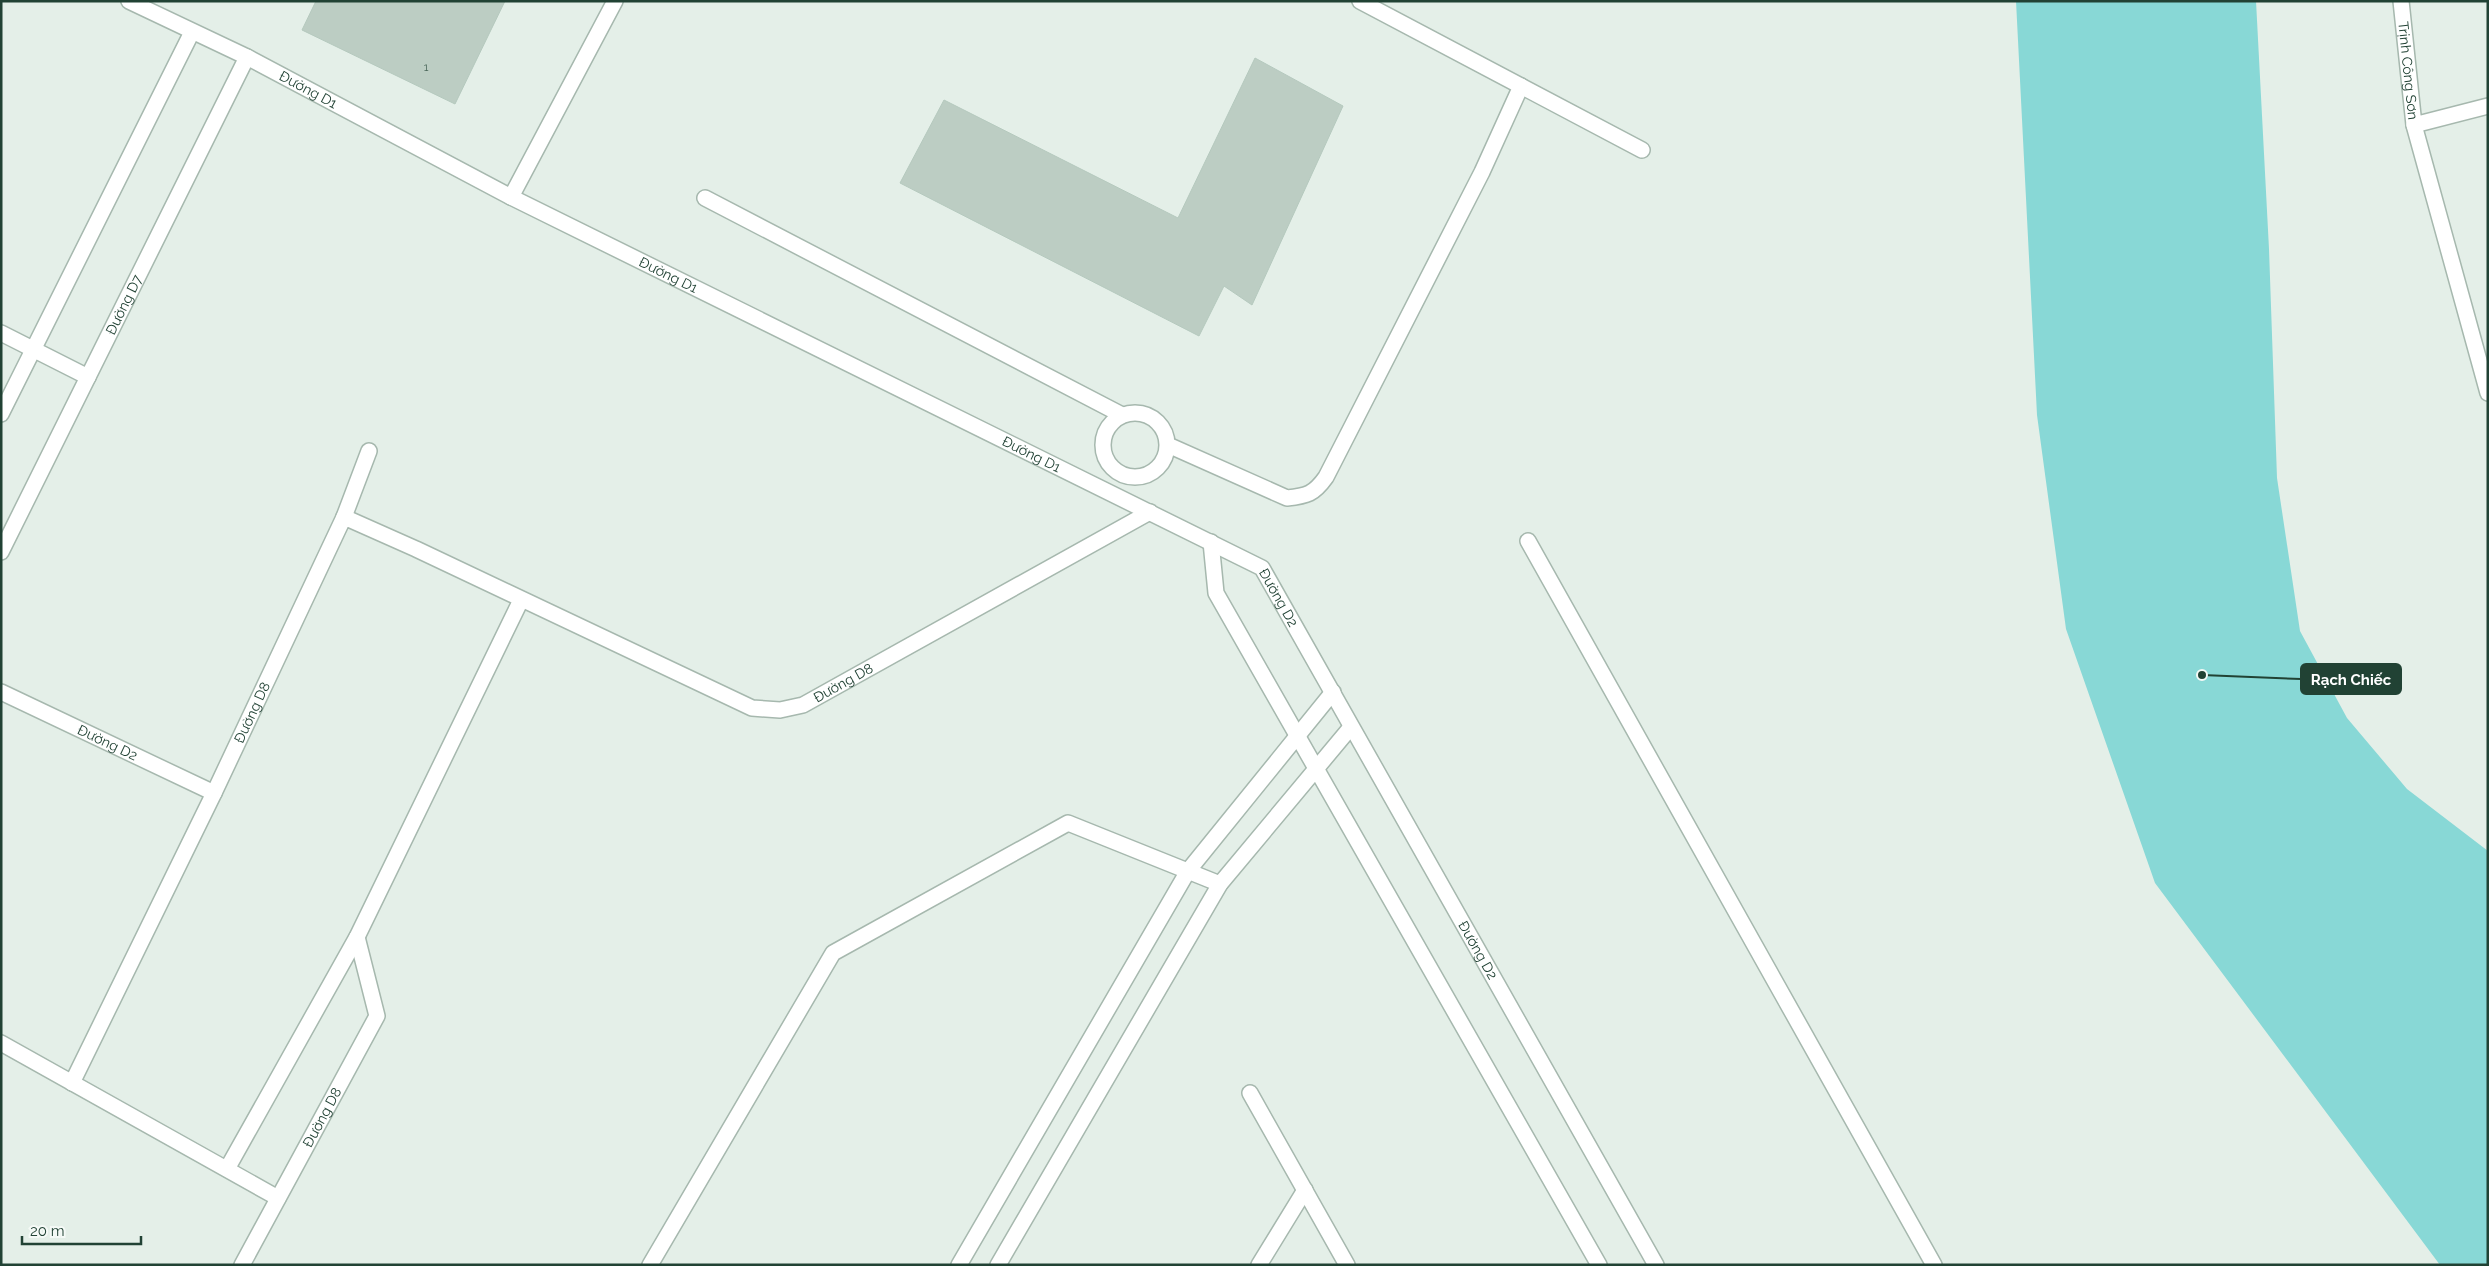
<svg xmlns="http://www.w3.org/2000/svg" width="2489" height="1266" font-family="Raleway,sans-serif">
<style>
.water{fill:#88d8d6}
.building{fill:#bccdc3;stroke:#b5c9be}
.lines{fill:none;stroke-linecap:round;stroke-linejoin:round}
.minor-casing{stroke:#a6b8ae;stroke-width:18}
.minor{stroke:#fff;stroke-width:15}
.labels{text-anchor:middle;dominant-baseline:central;stroke-width:4.5;stroke-linejoin:round;paint-order:stroke}
.number-label{font-size:11px;fill:#486558}
.street-label{font-size:14px;fill:#214234;stroke:#f5faf7}
.leader{fill:none;stroke:#214234;stroke-width:2}
.callout-dot{fill:#214234;stroke:#f5faf7;stroke-width:2}
.callout{fill:#214234;stroke:#214234;stroke-width:2}
.callout-label{font-size:15px;text-anchor:middle;font-weight:bold;fill:#fff}
</style>
<rect width="100%" height="100%" fill="#e4efe8"/>
<path class="water" d="M2016,1h240l13,248 8,229 23,153 47,87 60,71 81,62v414h-48l-285,-382 -89,-254 -29,-214z"/>
<g class="building">
<path d="M316,1h189l-50,103 -153,-74z"/>
<path d="M1255,58l88,48 -91,199 -28,-19 -25,50 -299,-153 44,-83 234,118z"/>
</g>
<g class="lines">
<g class="minor-casing">
<g id="minor">
<path id="s1" d="M129,1l118,56 264,140 751,371 394,697"/>
<path d="M1360,1l282,149"/>
<path id="s2" d="M2401,1l13,124 74,-19"/>
<path d="M2414,125l74,268"/>
<path d="M511,197l104,-196"/>
<path d="M705,198l417,217"/>
<path d="M1,333l87,44"/>
<circle cx="1135" cy="445" r="32"/>
<path d="M1,414l191,-382"/>
<path d="M1168,445l119,53c20,-2 27,-4 39,-21l156,-305 39,-86"/>
<path d="M344,517l25,-66"/>
<path d="M1528,541l406,724"/>
<path d="M1211,542l5,51 383,672"/>
<path id="s3" d="M1,552l246,-495"/>
<path id="s4" d="M1,692l213,101"/>
<path d="M1,1043l277,155"/>
<path id="s5" d="M72,1083l142,-290 130,-276 72,32 336,159 28,2 23,-5 347,-193"/>
<path d="M1250,1093l97,172"/>
<path d="M227,1169l130,-232 164,-337"/>
<path id="s6" d="M242,1265l135,-249 -20,-79"/>
<path d="M650,1265l183,-312 235,-130 152,61"/>
<path d="M959,1265l229,-394 145,-179"/>
<path d="M998,1265l222,-381 131,-157"/>
<path d="M1259,1265l46,-75"/>
</g>
</g>
<use href="#minor" class="minor"/>
</g>
<g class="labels">
<g class="number-label">
<text x="426" y="67">1</text>
</g>
<g class="street-label">
<text stroke="none"><textPath href="#s2" startOffset="70">Trịnh Công Sơn</textPath></text>
<text stroke="none"><textPath href="#s1" startOffset="200">Đường D1</textPath></text>
<text stroke="none"><textPath href="#s1" startOffset="605">Đường D1</textPath></text>
<text stroke="none"><textPath href="#s3" startOffset="276">Đường D7</textPath></text>
<text stroke="none"><textPath href="#s1" startOffset="1010">Đường D1</textPath></text>
<text stroke="none"><textPath href="#s1" startOffset="1301">Đường D2</textPath></text>
<text stroke="none"><textPath href="#s5" startOffset="1176">Đường D8</textPath></text>
<text stroke="none"><textPath href="#s5" startOffset="412">Đường D8</textPath></text>
<text stroke="none"><textPath href="#s4" startOffset="118">Đường D2</textPath></text>
<text stroke="none"><textPath href="#s1" startOffset="1706">Đường D2</textPath></text>
<text stroke="none"><textPath href="#s6" startOffset="168">Đường D8</textPath></text>
</g>
</g>
<path class="leader" d="M2202 675L2301 679"/>
<circle class="callout-dot" cx="2202" cy="675" r="5"/>
<rect class="callout" x="2301" y="664" width="100" height="30" rx="5"/>
<g class="callout-label">
<text x="2351" y="685">Rạch Chiếc</text>
</g>
<rect width="2489" height="1266" fill="none" stroke="#214234" stroke-width="5"/>
<path d="M22 1236v8h119v-8" fill="none" stroke="#214234" stroke-width="2.5"/>
<text x="30" y="1236" font-size="15" fill="#214234" stroke="#f5faf7" stroke-width="4" paint-order="stroke">20 m</text>
</svg>
